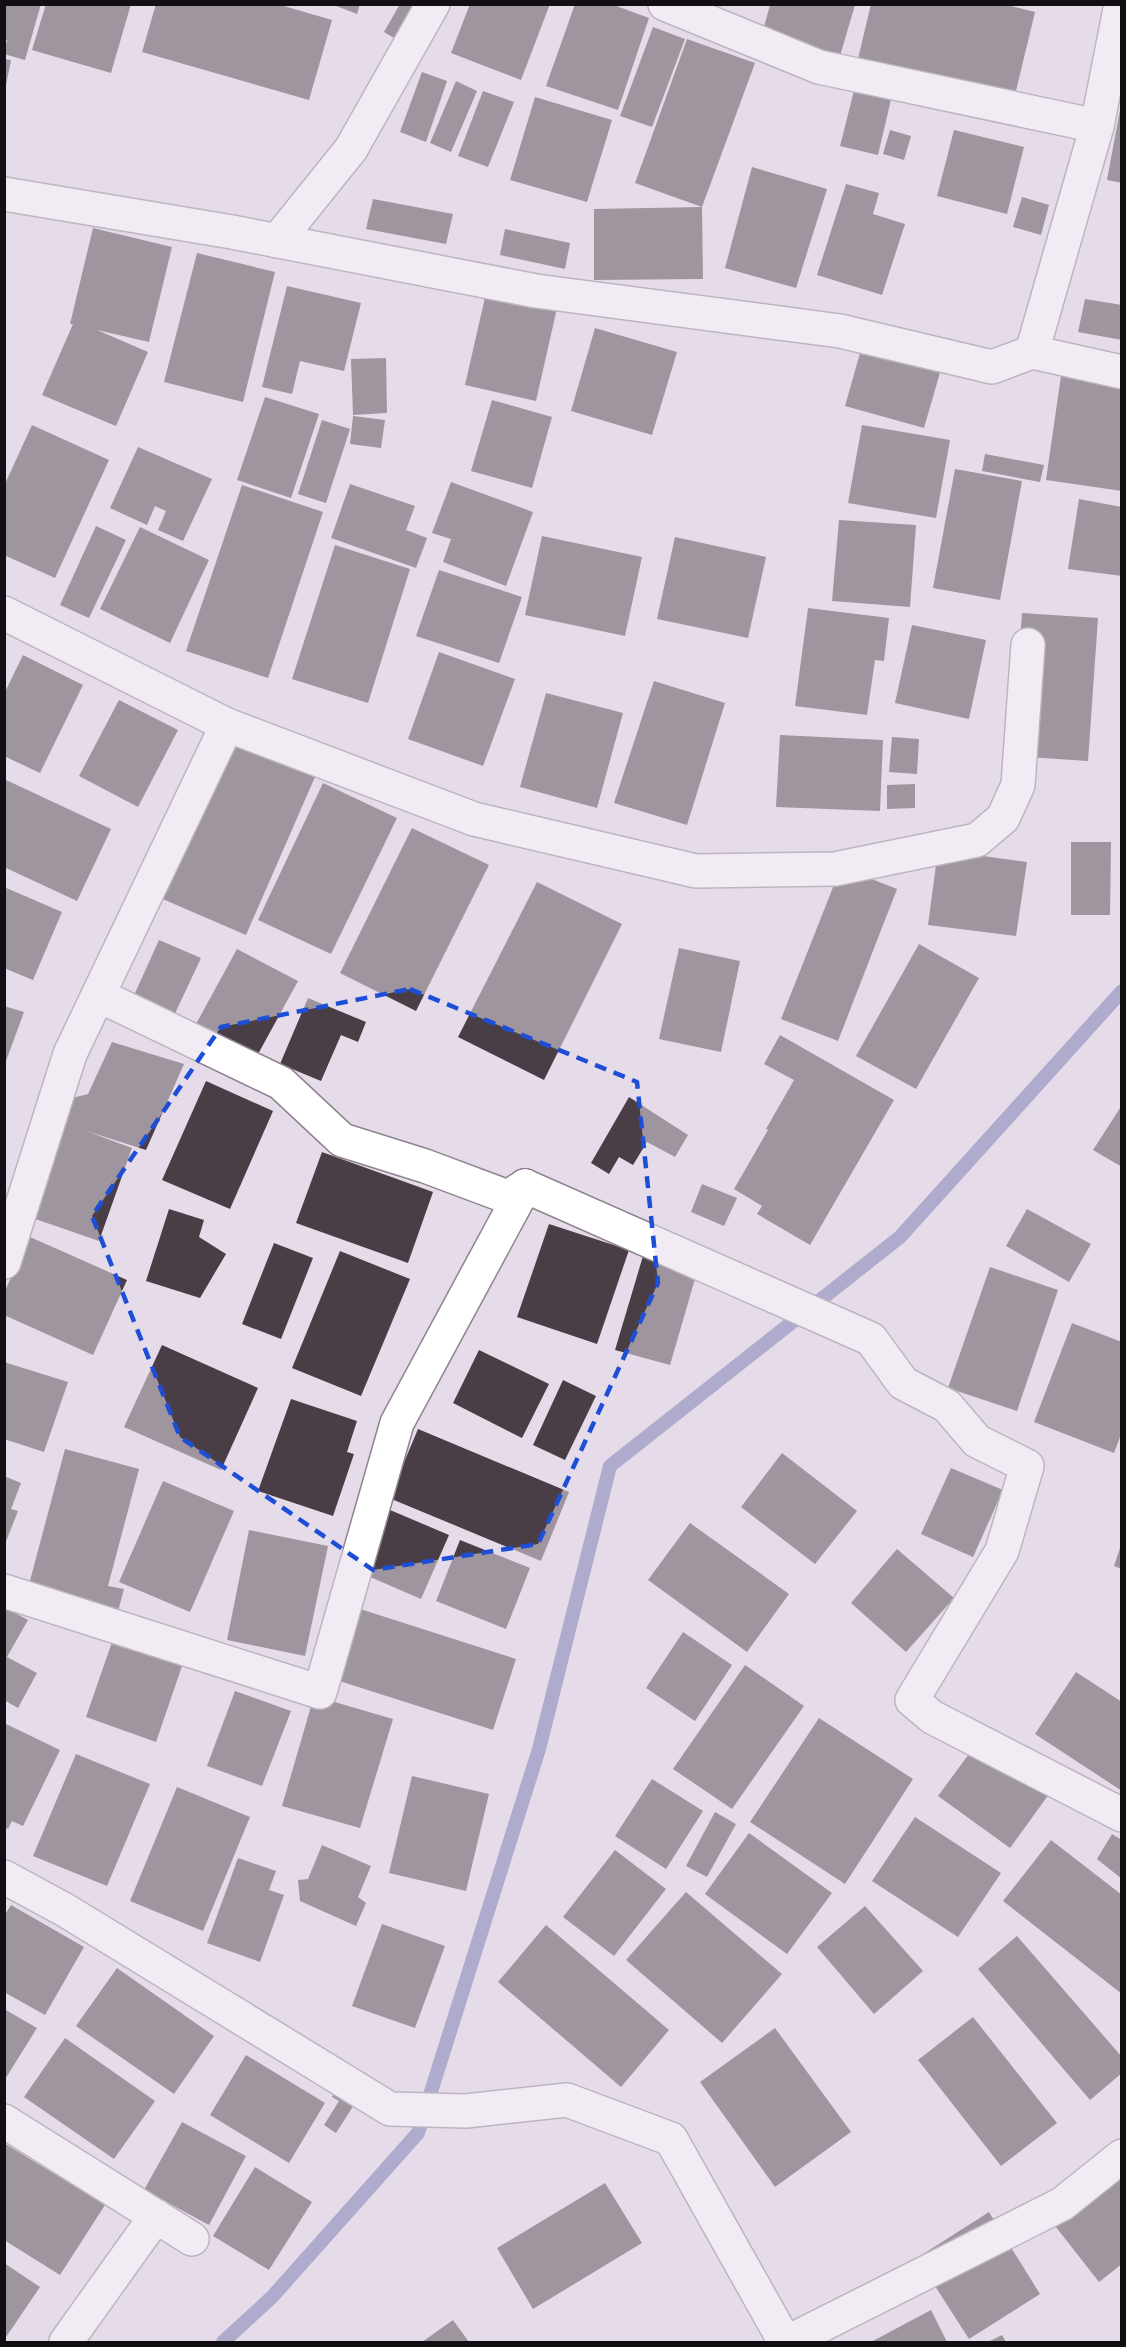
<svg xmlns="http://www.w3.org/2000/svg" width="1126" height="2347" font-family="'Work Sans',sans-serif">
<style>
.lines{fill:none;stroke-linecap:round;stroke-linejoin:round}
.stream{stroke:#6c6fac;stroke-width:14}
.building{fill:#4a3e46}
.minor-casing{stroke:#8d848f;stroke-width:36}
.minor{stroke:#fff;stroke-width:33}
.marked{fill:none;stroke:#1d4ed8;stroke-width:4.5;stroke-dasharray:12 8;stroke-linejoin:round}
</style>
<rect width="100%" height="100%" fill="#e6dce9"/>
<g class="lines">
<path class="stream" d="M223,2342l49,-45 146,-164 121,-384 71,-283 290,-229 222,-246"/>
</g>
<g class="building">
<path d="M4,4h37l-16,56 -21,-6 3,-14h-3z"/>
<path d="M46,4h85l-20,69 -79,-23z"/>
<path d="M156,4h121l55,16 -23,80 -167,-48z"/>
<path d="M331,4h29l-3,10z"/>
<path d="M400,4h25l-6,49 -35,-21z"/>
<path d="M470,4h80l-29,76 -70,-27z"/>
<path d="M575,4h36l38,14 -31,92 -72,-24z"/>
<path d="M871,4h132l32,8 -20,83 -157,-36z"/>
<path d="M770,5h85l-15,51 -78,-22z"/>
<path d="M653,27l32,12 -33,88 -32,-11z"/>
<path d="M687,39l68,24 -53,144 -67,-24z"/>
<path d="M4,59l7,1 -5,25h-2z"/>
<path d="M422,72l25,9 -21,61 -26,-10z"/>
<path d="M456,81l21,10 -26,61 -21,-9z"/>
<path d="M856,83l37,8 -15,64 -38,-9z"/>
<path d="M483,91l31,11 -26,65 -30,-11z"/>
<path d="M535,97l77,23 -25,82 -77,-22z"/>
<path d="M1120,110h2v73l-15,-3z"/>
<path d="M890,130l21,6 -7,24 -21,-6z"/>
<path d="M954,130l70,17 -17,67 -70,-18z"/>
<path d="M752,167l75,22 -31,99 -71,-20z"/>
<path d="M846,184l33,9 -6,21 32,10 -23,71 -65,-20z"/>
<path d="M1022,197l27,8 -8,30 -28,-8z"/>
<path d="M373,199l80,15 -7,30 -80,-15z"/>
<path d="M702,207l1,72 -109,1v-71z"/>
<path d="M93,228l79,19 -23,95 -52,-12 51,22 -32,74 -74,-31 31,-71h-3z"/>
<path d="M505,229l65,14 -5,26 -65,-14z"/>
<path d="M197,253l78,19 -32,130 -79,-20z"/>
<path d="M287,286l74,17 -17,68 -44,-10 -8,33 -30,-7z"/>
<path d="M486,293l71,15 -21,93 -71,-16z"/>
<path d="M1085,299l37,6v35l-44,-8z"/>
<path d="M595,328l82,24 -25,83 -81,-24z"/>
<path d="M862,346l79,23 -17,59 -79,-22z"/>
<path d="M386,358l1,55 -34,2 -2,-56z"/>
<path d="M1062,369l60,9v113l-76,-11z"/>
<path d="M265,397l54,17 -28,84 -54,-18z"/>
<path d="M492,400l60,17 -20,71 -61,-17z"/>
<path d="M353,416l32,4 -4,28 -31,-4z"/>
<path d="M322,420l28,9 -24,74 -28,-9z"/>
<path d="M32,425l77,35 -54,118 -51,-23v-69z"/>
<path d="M862,425l88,15 -14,78 -88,-15z"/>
<path d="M138,447l74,32 -29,62 -25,-11 8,-19 -11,-5 -8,19 -37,-17z"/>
<path d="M985,454l59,11 -4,17 -58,-11z"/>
<path d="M955,469l67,12 -22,119 -67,-12z"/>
<path d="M451,482l82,30 -27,74 -63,-24 8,-23 -19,-6z"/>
<path d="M350,484l65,22 -9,24 21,8 -11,30 -85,-30z"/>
<path d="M242,485l81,27 -55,166 -82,-27z"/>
<path d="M1079,499l43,8v69l-54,-7z"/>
<path d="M839,520l77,5 -6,82 -78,-6z"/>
<path d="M96,526l30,14 -37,78 -29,-13z"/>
<path d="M140,527l69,33 -39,83 -70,-34z"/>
<path d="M542,536l100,21 -17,79 -100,-21z"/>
<path d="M675,537l91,20 -18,81 -91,-19z"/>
<path d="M335,545l75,24 -42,134 -76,-24z"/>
<path d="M439,570l83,27 -23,66 -83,-27z"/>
<path d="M808,608l81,10 -5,43 -9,-1 -8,55 -72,-9z"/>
<path d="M1022,613l76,5 -10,143 -76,-5z"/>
<path d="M912,625l74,15 -17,79 -74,-16z"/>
<path d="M439,652l76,27 -32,87 -75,-27z"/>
<path d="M23,655l60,30 -43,88 -36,-17v-62z"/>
<path d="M654,681l71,22 -38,122 -73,-22z"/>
<path d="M546,693l77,20 -26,95 -77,-21z"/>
<path d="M119,700l59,30 -40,77 -59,-31z"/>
<path d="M780,735l103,5 -3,71 -104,-4z"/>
<path d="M222,736l93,41 -69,158 -95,-41z"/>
<path d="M892,737l27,2 -2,35 -28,-2z"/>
<path d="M4,779l107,50 -34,72 -73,-34z"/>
<path d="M323,783l74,35 -66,136 -73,-34z"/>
<path d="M915,784v24l-28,1v-24z"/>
<path d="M412,828l77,37 -73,146 -76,-38z"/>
<path d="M1071,842h40l-1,73h-39z"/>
<path d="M938,850l89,12 -11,74 -88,-11z"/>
<path d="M841,867l56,22 -59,152 -57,-22z"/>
<path d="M537,882l85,42 -78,156 -86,-43z"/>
<path d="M4,887l58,25 -29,68 -29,-12z"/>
<path d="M159,940l42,18 -29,62 -41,-18z"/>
<path d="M919,944l60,34 -63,111 -60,-33z"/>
<path d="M679,948l61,13 -19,91 -62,-13z"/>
<path d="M237,949l61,32 -41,75 -61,-32z"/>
<path d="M308,998l58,24 -8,20 -17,-7 -20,46 -41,-17z"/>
<path d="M4,1006l20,6 -19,52h-1z"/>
<path d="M780,1035l114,65 -84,145 -53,-31 5,-8 -28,-17 34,-59 -2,-1 28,-49 -30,-16z"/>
<path d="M112,1042l72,22 -38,86 -60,-19 46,17 -33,93 -78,-27 33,-93 11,4 7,-27 16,-4z"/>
<path d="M206,1081l67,30 -43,98 -68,-29z"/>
<path d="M629,1097l59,38 -13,22 -28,-15 -14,23 -14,-8 -10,17 -18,-11z"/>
<path d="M1122,1105v62l-29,-17z"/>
<path d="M322,1152l111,40 -25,71 -112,-40z"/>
<path d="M702,1184l35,14 -13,28 -33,-14z"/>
<path d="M169,1209l35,11 -5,17 27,17 -26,44 -54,-17z"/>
<path d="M1027,1209l64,35 -22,38 -63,-36z"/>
<path d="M549,1224l80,26 -32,94 -80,-27z"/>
<path d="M30,1237l97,43 -34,75 -89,-40v-22z"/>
<path d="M274,1243l39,15 -32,81 -39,-15z"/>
<path d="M340,1251l70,28 -49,117 -69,-28z"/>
<path d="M643,1256l54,16 -27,93 -55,-15z"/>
<path d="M990,1267l68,23 -41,121 -69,-23z"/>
<path d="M1072,1323l50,19v90l-8,21 -80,-31z"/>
<path d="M162,1345l96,43 -37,82 -97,-43z"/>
<path d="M479,1350l70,34 -27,54 -69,-35z"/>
<path d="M4,1362l64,20 -24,70 -40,-13z"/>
<path d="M563,1380l33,16 -31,64 -32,-15z"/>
<path d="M291,1399l66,22 -10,31 7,2 -21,62 -75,-25z"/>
<path d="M418,1429l151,63 -28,69 -152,-63z"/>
<path d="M65,1449l74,20 -31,117 16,3 -7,26 -90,-23z"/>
<path d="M782,1453l75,58 -42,53 -74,-57z"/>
<path d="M951,1468l52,22 -30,67 -52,-23z"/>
<path d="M4,1476l17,7 -10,26 7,2 -13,33z"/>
<path d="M163,1481l71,30 -44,101 -71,-30z"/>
<path d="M383,1507l66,28 -28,64 -67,-29z"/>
<path d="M690,1523l99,71 -42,58 -99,-72z"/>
<path d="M249,1530l79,16 -23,110 -78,-16z"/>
<path d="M460,1540l70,28 -24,61 -70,-28z"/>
<path d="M1121,1545h1v24l-8,-3z"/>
<path d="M897,1549l57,49 -48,54 -55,-49z"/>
<path d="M4,1607l24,13 -21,37 30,16 -19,35 -14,-8z"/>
<path d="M354,1607l162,52 -23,71 -163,-52z"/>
<path d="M683,1632l49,33 -37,56 -49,-33z"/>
<path d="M112,1642l70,24 -26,76 -70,-25z"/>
<path d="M745,1665l59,41 -72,103 -59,-40z"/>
<path d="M1076,1672l46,30v89l-87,-57z"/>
<path d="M235,1691l56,20 -29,75 -55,-20z"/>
<path d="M314,1696l79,23 -33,109 -78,-22z"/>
<path d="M819,1718l94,61 -68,105 -95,-62z"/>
<path d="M4,1723l56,27 -37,76 -11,-5 -4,8 -4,-2z"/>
<path d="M980,1739l72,51 -42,58 -72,-52z"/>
<path d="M76,1754l74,30 -43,102 -74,-30z"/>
<path d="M412,1776l77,18 -23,97 -77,-18z"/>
<path d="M652,1779l51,32 -37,58 -51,-33z"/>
<path d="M177,1787l73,30 -47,114 -73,-30z"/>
<path d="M715,1812l21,12 -29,53 -21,-11z"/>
<path d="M915,1817l86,56 -43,64 -86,-56z"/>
<path d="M749,1833l83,60 -45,61 -82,-60z"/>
<path d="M1112,1834l10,6v39l-25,-20z"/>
<path d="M1051,1840l71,55v99l-119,-93z"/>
<path d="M322,1845l49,21 -13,31 8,6 -10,23 -56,-25 -2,-21 10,-1z"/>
<path d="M615,1850l51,39 -52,67 -51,-39z"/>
<path d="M238,1858l38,13 -7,19 15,5 -24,67 -53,-19z"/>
<path d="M686,1892l96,82 -60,69 -96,-83z"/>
<path d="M11,1905l73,42 -39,68 -41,-23v-76z"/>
<path d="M865,1906l58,65 -49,43 -57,-67z"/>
<path d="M382,1924l63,22 -30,82 -63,-22z"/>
<path d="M546,1925l123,105 -48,57 -123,-105z"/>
<path d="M1017,1936l105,121v16l-32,27 -112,-131z"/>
<path d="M117,1968l97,68 -40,58 -98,-68z"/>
<path d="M4,2009l33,19 -33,53z"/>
<path d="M973,2017l84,106 -56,43 -83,-106z"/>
<path d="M775,2028l76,104 -76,55 -75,-105z"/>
<path d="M65,2038l90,63 -41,58 -90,-62z"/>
<path d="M246,2055l79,48 -36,60 -79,-48z"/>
<path d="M339,2085l20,12 -23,36 -12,-8 15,-24 -7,-4z"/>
<path d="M182,2122l64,34 -37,69 -65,-35z"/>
<path d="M4,2143l101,62 -45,70 -56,-35z"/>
<path d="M255,2167l57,35 -43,68 -56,-34z"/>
<path d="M1122,2167v97l-23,18 -47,-60z"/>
<path d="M605,2183l37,60 -109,66 -36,-61z"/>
<path d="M989,2212l51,82 -71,45 -52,-81z"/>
<path d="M4,2263l36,24 -36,53z"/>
<path d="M931,2310l16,32h-76z"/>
<path d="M453,2320l16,22h-47z"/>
<path d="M1002,2335l4,7h-18z"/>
</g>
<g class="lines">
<g class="minor-casing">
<g id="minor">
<path d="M665,4l154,63 278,59"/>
<path d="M4,194l228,38 304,59 304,40 152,36 40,-15 90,20"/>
<path d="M277,241l74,-92 82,-145"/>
<path d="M1032,352l65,-226 24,-122"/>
<path d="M4,613l223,112 247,94 222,52 139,-2 142,-29 26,-22 15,-33 10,-140"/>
<path d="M98,995l183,88 61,57 83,26 83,31 17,-11"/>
<path d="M525,1186l346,153 32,44 44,23 30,35 50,25 -25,85 -90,149 20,17 190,98"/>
<path d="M4,1262l66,-208 157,-329"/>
<path d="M4,1591l316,101 77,-269 128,-237"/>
<path d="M4,1877l61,33 325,199 76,2 101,-11 104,39 114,203"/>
<path d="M4,2121l188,118"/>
<path d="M66,2342l90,-126"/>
<path d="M788,2342l274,-138 60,-48"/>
</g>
</g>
<use href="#minor" class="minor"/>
</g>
<path d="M0 0H1126V2347H0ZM410,989l227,93 21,201 -120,261 -165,26 -193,-133 -88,-221 129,-189z" fill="#e6dce9" fill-opacity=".55" fill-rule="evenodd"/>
<path class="marked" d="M410,989l227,93 21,201 -120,261 -165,26 -193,-133 -88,-221 129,-189z"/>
<rect width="1126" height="2347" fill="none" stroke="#120e13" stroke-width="12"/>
</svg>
